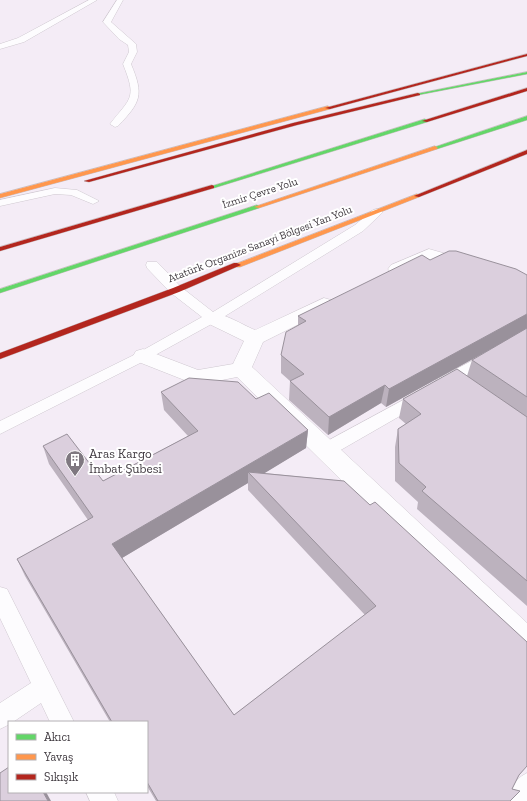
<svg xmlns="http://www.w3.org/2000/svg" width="527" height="801" font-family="'Zilla Slab',serif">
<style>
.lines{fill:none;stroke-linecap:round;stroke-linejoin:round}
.lane-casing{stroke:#cfc8d0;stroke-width:1}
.street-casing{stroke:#cfc8d0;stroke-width:1}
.fast-casing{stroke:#c9bec1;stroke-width:1}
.slow-casing{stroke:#c9bec1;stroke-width:1}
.jam-casing{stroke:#c9bec1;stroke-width:1}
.lane{fill:#fdfcfe;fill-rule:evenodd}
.street{fill:#fdfcfe;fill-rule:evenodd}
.fast{fill:#63d668;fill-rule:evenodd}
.slow{fill:#ff974d;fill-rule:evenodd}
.jam{fill:#b3261e;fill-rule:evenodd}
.wall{fill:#bcb2be;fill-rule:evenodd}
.shaded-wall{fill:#99919b}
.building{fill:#dbcfdd;stroke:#99919b}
.labels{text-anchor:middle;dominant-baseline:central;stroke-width:4;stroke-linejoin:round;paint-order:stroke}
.far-street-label{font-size:11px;fill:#403a40;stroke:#fff}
.poi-label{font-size:13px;fill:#403a40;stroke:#fff;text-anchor:start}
</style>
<rect width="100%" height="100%" fill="#f4ecf6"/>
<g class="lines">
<g class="lane-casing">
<g id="lane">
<path d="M89,0h8l-73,42 -24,7v-5l18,-6z"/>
<path d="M117,0h6l-12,22 25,22 1,8 -6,12c13,31 10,38 -13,62l-3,1 -5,-3c21,-27 27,-25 13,-60l6,-12 -1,-7 -9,-6 -16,-17z"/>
<path d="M55,188l22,2 22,11 -6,3 -22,-9 -16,-1 -55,12v-6z"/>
<path d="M377,209l6,3 -20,19 -146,90 -69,38 -148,75v-13l138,-68 64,-36 -31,-24 -24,-25 -1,-3 1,-3h10l24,25 32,25 142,-87 18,-15z"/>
<path d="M487,353l5,1 2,4 -2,4 -43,25 -6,1 -6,-1 -2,-4 2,-4z"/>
<path d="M420,391l6,2 2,4 -2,4 -94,54 -6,2 -6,-2 -3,-5 3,-5z"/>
<path d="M0,587l7,2 67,133h-24l-9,-19 -28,19h-4l-1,3 -8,4v-26l31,-20 -31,-65z"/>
<path d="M527,773v28h-24c5,-12 12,-22 24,-28z"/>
<path d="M86,792h28l4,9h-28z"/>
</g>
</g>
<g class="street-casing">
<g id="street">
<path d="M429,249l42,12 3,4 -3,4c-14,3 -26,-7 -39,-9 -12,-1 -24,17 -41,13l-3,-4 3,-4z"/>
<path d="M324,298l7,2 2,4 -2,4 -68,34 -11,25 275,256v34l-11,-4 -279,-276 -40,8 -61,-24 -3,-5 3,-5 7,-2 55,21 35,-6 11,-23 -39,-19 -3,-4 3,-4c16,-4 35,10 50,16z"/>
</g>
</g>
<g class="fast-casing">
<g id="fast">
<path d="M527,72v2l-109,21 -2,-1z"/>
<path d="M527,116v4l-90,29 -5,-1z"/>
<path d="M425,119l3,2 -1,1 -213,66 -5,-1z"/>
<path d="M257,205l2,1v2l-259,85v-4z"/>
</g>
</g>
<g class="slow-casing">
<g id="slow">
<path d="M328,106l3,2 -1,1 -330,89v-4z"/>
<path d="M435,146l3,2 -1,1 -178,59 -5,-1z"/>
<path d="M417,194l3,2 -1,1 -179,70h-3l-4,-2z"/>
</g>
</g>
<g class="jam-casing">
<g id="jam">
<path d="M527,54v2l-197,53 -5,-1z"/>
<path d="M527,88v3l-100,31 -5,-1z"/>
<path d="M418,93l2,1v1l-123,30 -208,57 -5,-1 209,-58z"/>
<path d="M527,150v4l-108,43 -5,-1z"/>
<path d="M212,185l2,1v2l-214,63v-4z"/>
<path d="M234,263h3l4,2 -62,27 -179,67v-6l173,-65z"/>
</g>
</g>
<use href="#lane" class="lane"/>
<use href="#street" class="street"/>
<use href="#fast" class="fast"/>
<use href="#slow" class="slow"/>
<use href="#jam" class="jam"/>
</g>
<g class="wall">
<path d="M430,260l97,15v331l-110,-97 1,-7 -23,-21v-34l3,-18 8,-5 -7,-6 4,-19 64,-23 5,-16 44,-25 -130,72 -5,-4 -53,32 -39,-35 1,-19 -9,-8v-18l17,-30v-9z"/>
<path d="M161,392l95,7 52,31 -2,18 -42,25 80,8 174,296 -6,12 -2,12h-354l-9,-15v-64h-37l-85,-146 -8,-17 71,-39 -39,-56 -6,-18 60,35 85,-45 -24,-26zM248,483v7l117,125 -131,100 -112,-157z"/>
</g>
<g class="shaded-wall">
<path d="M527,314v15l-141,78 3,-18z"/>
<path d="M385,385l-4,18 -53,32 1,-18z"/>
<path d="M308,430l-2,18 -51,31 -7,-7v11l-131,78 -5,-17z"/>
<path d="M43,792h3l5,9h-3z"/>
</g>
<g class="building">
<path d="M449,251h7l60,18 11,6v39l-138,75 -4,-4 -56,32 -39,-36 14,-7 -23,-19 5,-23 20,-11 -8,-5 124,-61 8,5z"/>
<path d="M527,328v69l-55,-37z"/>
<path d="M457,369l70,48v164l-105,-90 4,-4 -27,-24 -1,-34 23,-15 -18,-15z"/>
<path d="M189,378l49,4 18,17 13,-6 39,37 -196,114 122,171 142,-109 -128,-134 96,9 26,24 5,-3 152,140v124l-8,9 -7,14 8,2 -10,10h-352l-11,-19v-60h-35l-95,-163 76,-42 -50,-71 24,-12 36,47 95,-50 -37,-39z"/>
<path d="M9,767v25h34l5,9h-48v-28z"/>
</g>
<defs>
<g id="building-pin" transform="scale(1)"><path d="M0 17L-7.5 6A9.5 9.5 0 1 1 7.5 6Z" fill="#7f7880" stroke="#fff"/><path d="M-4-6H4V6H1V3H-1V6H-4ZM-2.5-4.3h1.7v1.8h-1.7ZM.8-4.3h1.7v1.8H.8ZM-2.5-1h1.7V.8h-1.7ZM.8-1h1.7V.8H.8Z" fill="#fff"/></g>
</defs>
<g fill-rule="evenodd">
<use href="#building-pin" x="75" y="460"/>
</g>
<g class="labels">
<g class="far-street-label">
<text transform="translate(260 193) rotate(-18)">İzmir Çevre Yolu</text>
<text transform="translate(260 244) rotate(-21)">Atatürk Organize Sanayi Bölgesi Yan Yolu</text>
</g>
<g class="poi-label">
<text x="89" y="453">Aras Kargo<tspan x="89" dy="15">İmbat Şubesi</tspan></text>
</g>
</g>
<rect x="8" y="721" width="140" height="72" fill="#ffffff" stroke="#b3b0b3"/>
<rect x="16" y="734" width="20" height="6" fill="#63d668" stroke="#b3b0b3"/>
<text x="44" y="741" font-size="12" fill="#403a40">Akıcı</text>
<rect x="16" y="754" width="20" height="6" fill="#ff974d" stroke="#b3b0b3"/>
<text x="44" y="761" font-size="12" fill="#403a40">Yavaş</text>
<rect x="16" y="774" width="20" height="6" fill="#b3261e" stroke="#b3b0b3"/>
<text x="44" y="781" font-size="12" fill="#403a40">Sıkışık</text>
</svg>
